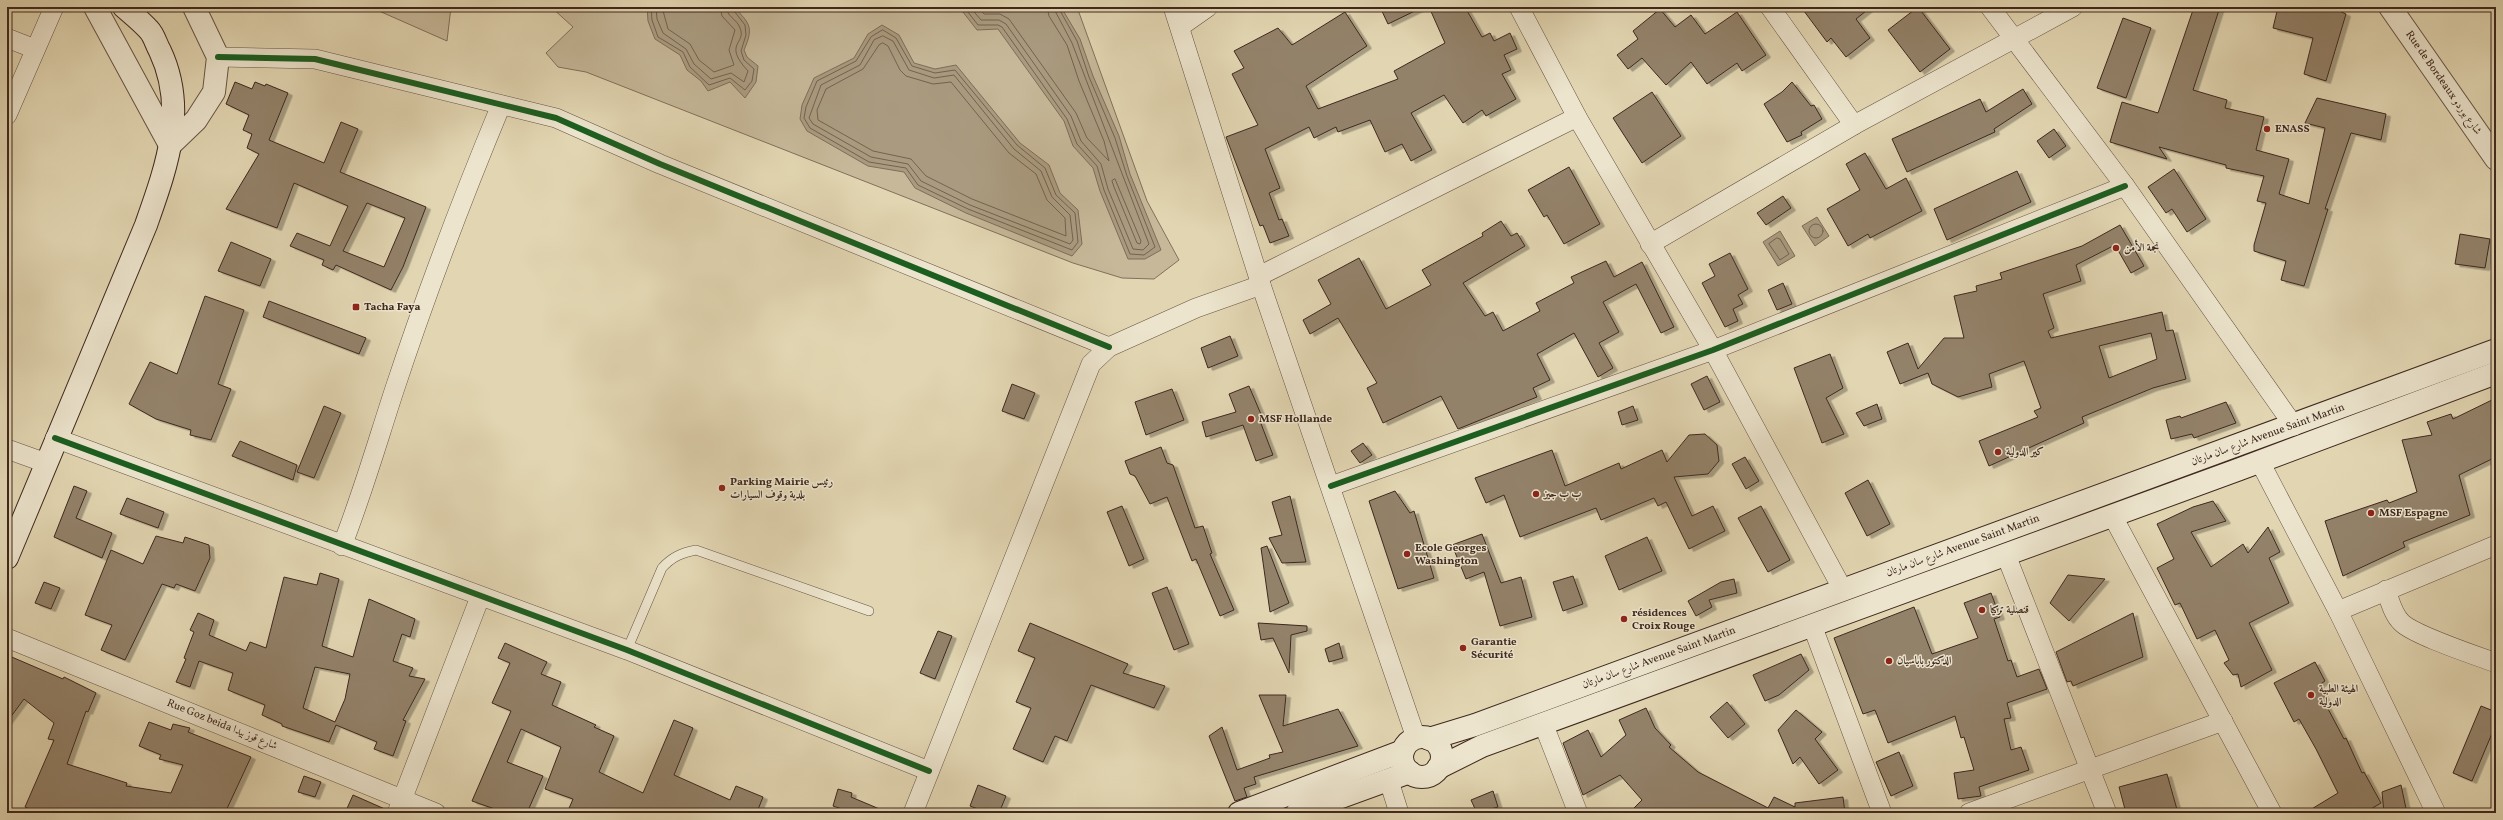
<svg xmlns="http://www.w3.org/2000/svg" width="2503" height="820" font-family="Vollkorn,Amiri,serif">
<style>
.green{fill:#c6b899;stroke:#82705c}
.water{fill:#aa9b80;stroke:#7f6d59}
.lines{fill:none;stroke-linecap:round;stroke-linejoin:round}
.shore{stroke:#74624f;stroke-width:1}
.building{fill:#93826b;stroke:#3e281e;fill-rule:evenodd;filter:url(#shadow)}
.service-casing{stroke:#675443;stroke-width:10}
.minor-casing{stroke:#675443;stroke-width:20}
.tertiary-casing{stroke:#675443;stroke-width:24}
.secondary-casing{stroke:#3e281e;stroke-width:24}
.service{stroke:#ece4cd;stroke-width:9}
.minor{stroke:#ece4cd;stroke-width:19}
.tertiary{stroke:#ece4cd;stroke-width:22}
.secondary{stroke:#ece4cd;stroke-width:22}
.cycleway-casing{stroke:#ece4cd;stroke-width:8}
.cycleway{stroke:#1b5e20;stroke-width:6}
.poi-dot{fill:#8f2418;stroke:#ece4cd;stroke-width:1.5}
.labels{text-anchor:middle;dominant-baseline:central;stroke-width:3;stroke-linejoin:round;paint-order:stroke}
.street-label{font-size:11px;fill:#3e281e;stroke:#ece4cd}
.poi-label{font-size:11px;font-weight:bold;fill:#3e281e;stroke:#ece4cd;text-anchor:start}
</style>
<defs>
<filter id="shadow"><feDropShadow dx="4.5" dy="2.5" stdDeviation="0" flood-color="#0004"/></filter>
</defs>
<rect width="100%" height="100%" fill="#e2d6b2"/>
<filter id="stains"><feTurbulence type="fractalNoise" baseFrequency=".005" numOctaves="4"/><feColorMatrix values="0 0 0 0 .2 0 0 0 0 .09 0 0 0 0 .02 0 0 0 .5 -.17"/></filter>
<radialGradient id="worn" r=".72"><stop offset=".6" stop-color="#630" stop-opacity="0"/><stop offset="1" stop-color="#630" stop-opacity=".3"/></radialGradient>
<g class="green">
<path d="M370,7h81l-4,34z"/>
<path d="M551,7h526l70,194 32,59 -25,19 -32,-1 -49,-15 -487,-191 -28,-5 -12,-14 27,-26z"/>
</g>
<g class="water">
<path d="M647,7h87c16,17 20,20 10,43l3,7 11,9 -2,16 -11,16 -15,-16 -22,9 -7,-10 -14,-11 -7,-15 -25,-16 -7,-18z"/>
<path d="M959,7h102l19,32 13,37 26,60 11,38 31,76 -16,9h-17l-28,-68 -7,-23 -20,-22 -9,-25 -66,-92 -21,1z"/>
<path d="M882,25l17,10 15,28 21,6 21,-4 64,78 29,22 11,28 18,17 4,34 -10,12 -106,-43 -51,-25 -11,-16 -36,-6 -61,-35 -7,-12 2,-14 12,-27 40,-20 14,-24z"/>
<path d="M1817,217l12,19 -14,10 -13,-20z"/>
<path d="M1780,231l15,25 -17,10 -15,-24z"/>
</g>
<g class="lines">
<g class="shore">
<path d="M651,7l1,13 6,17 25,15 7,15 19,18 21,-7 15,12 7,-9 2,-12 -10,-9 -3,-9 5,-16 -1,-10 -14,-18"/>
<path d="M656,7l1,12 6,14 23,16 8,15 17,15 20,-6 13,9 4,-11c-26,-28 -1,-27 -8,-43 -3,-9 -13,-11 -14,-21"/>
<path d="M662,7l6,22 22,15 9,16 15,12 20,-7 -5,-15 6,-20 -13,-14 -2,-9"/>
<path d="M964,7l14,18h20l4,2 65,92 10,25 20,22 7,24 26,64 14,1 11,-8 -28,-71 -12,-38 -26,-61 -12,-36 -19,-34"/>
<path d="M970,7l11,13h18l7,4 65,92 10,25 20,23 7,25 25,60 10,1 6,-6 -77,-201 -19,-36"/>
<path d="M978,7l6,7h16l9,5 67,94 11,25 22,23 -5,-20 -25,-60 -12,-36 -18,-29 -2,-9"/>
<path d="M883,30l13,8 16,28 23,7 20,-3 62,75 28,23 11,27 19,18 3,29 -6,8 -104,-41 -50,-24 -12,-17 -37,-6 -59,-34 -6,-10 2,-11 11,-26 39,-20 15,-24z"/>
<path d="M883,36l10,5 16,29 25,8 20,-3 60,74 27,22 11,26 18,18 3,25 -3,4 -100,-39 -49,-24 -13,-17 -37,-7 -58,-33 -4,-6 12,-33 39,-20 14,-25z"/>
<path d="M883,43l5,3 12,24 6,6 27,8 18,-2 58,71 27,21 11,26 18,18 1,18 -94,-37 -46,-23 -15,-17 -38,-8 -55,-31 -1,-10 9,-21 37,-20 16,-24z"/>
<path d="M1115,179l26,62 -1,3 -3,-1 -23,-56 -2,-6z"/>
<circle cx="1816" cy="231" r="7"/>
<path d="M1777,238l3,1 9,15 -9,6 -11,-16z"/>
</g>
</g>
<g class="building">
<path d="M1380,7h43l-35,17z"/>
<path d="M1429,7h36l17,30 8,-4 4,8 16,-8 7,16 -13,6 7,15 -9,4 14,25 -30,17 -4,-6 -19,13 -19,-28 -33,18 21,37 -21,11 -9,-17 -17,8 -15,-32 -32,12 -2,-5 -22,11 -5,-11 -44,22 15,39 -11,5 10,27 3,-1 7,17 -19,7 -7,-18 -3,1 -34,-89 32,-12 -26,-51 12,-6 -10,-17 44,-23 14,17 53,-33 22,34 -61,40 12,23 80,-30 -4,-8 51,-28z"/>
<path d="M1801,7h70l-15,12 14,19 -24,19 -15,-19 -4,4z"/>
<path d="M1918,7l32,42 -30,23 -32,-42z"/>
<path d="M2194,7h26l-27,83 34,10 -2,8 39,9 -8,33 33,9 -10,35 30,10 16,-76 -20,-5 12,-25 69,16 -5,26 -30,-7 -26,76h3l-24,77 -23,-6 5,-19 -32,-10v-6l12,-42 -9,-2 7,-25 -38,-8v-3l-67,-18 8,12 -57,-17 12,-40 36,11z"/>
<path d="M2278,7h52l16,7 -20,67 -22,-7 9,-36 -40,-10z"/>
<path d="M1660,9l15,18 16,-12 14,19 32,-22 29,43 -24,16 -5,-8 -30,21 -16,-22 -25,23 -24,-27 -14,11 -11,-14 21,-16 -5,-8z"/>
<path d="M2123,18l28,10 -25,70 -29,-10z"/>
<path d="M235,82l17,7 3,-7 10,4 1,-2 22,9 -19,47 55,23 17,-41 17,7 -18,43 86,35 -23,60 -12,23 -55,-25 -3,5 -11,-5 2,-5 -34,-14 7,-13 33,13 18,-40 -54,-23 -17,45 -51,-19 33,-55 -12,-6 5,-14 -9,-4 6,-15 -23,-11zM367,203l38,15 -21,49 -41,-16z"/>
<path d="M1792,82l19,24 3,-1 8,14 -21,13 1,3 -15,7 -23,-38 18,-12z"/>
<path d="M2023,89l9,15 -38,25 1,3 -88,40 -15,-33 88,-40 6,13z"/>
<path d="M1652,92l29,44 -39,27 -29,-45z"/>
<path d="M2054,129l12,17 -17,12 -12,-17z"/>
<path d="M1865,153l21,36 20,-11 16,33 -52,27 -2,-4 -20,12 -21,-37 33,-19 -14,-26z"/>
<path d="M1569,167l31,57 -36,20 -17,-29 -3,2 -16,-27z"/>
<path d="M2174,169l32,50 -19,13 -15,-23 -6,4 -18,-26z"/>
<path d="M2017,171l14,31 -84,38 -13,-31z"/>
<path d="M1783,196l8,12 -25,17 -9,-12z"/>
<path d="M1501,221l10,15 6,-3 8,13 -62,37 22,33 8,-4 10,19 37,-20 -4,-8 38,-20 -3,-6 35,-16 8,16 28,-15 32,65 -13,6 -25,-49 -33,18 16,30 -20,11 14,25 -15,9 -24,-44 -37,21 13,26 -17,8 4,9 -79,32 -17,-33 -58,27 -16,-35 10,-5 -39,-65 -28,16 -7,-14 28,-16 -13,-24 41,-22 27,51 45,-24 -9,-15 61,-34 -1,-3z"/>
<path d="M2120,225l24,41 -13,7 -16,-28 -39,20 5,16 -38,13 11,34 -6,3 3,7 111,-26 4,19 7,-1 13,49 -33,9 -71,29 2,6 -95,43 -10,-25 59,-24 -4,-6 7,-3 -17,-47 -35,13 3,13 -34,10 -26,-13 -4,-11 -28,11 -13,-32 21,-9 10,26 26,-31h20l-10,-42 23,-5 -1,-5 26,-7 -2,-6 82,-27zM2151,333l6,26 -48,19 -10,-32z"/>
<path d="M2460,234l30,5 -5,29 -30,-4z"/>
<path d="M231,242l40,17 -11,27 -42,-15z"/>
<path d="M1730,253l18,36 -10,6 5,9 -10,5 5,12 -13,6 -23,-44 13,-7 -6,-12z"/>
<path d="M1783,283l9,21 -15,6 -9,-20z"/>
<path d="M205,296l39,14 -26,74 13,5 -20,51 -21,-5 1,-5 -35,-11 -27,-15 21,-42 27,12z"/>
<path d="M269,301l97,37 -7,16 -96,-37z"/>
<path d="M1230,336l8,20 -30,12 -7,-20z"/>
<path d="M1830,354l13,34 -17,10 18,36 -22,9 -28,-75z"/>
<path d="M1707,376l13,26 -16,8 -13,-26z"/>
<path d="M1012,384l23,9 -11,26 -22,-8z"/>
<path d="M1249,386l14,33 -3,2 13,34 -17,6 -13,-36 -37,12 -4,-15 34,-10 -7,-18z"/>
<path d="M1172,389l12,31 -38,15 -11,-33z"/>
<path d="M2496,398v59l-37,18 11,40 -67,27 2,5 -62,29 -18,-55 62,-21 2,3 28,-11 -15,-52 30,-5 -5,-13 24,-8 2,5z"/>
<path d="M2226,402l10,21 -42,15 -2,-4 -21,5 -5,-19 14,-4 1,2z"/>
<path d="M1877,404l5,15 -18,7 -8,-13z"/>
<path d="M324,406l17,7 -27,65 -17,-6z"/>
<path d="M1633,406l5,14 -16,5 -4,-13z"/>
<path d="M1705,434l12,11 2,16 -11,13 -34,3 18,39 21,-10 12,25 -36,18 -23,-47 -8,4 -4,-8 -53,22 -5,-12 -76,29 -16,-42 -18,8 -11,-25 77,-28 13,36 54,-23 2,6 41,-19 5,12 22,-27z"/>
<path d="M240,441l57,24 -4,15 -61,-24z"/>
<path d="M1363,443l9,12 -12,8 -9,-12z"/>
<path d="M1161,447l6,16 6,2 22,63 8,-2 9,27 -2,1 24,56 -14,6 -24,-57 -4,2 -25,-64 -17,7 -15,-28 -5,-2 -5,-13z"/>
<path d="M1745,457l14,24 -13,8 -14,-25z"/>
<path d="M1868,480l22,44 -23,12 -22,-43z"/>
<path d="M74,486l13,5 -11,27 36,15 -10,25 -48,-21z"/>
<path d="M1395,491l15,22 4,-2 20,67 -36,11 -29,-88z"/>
<path d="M1290,496l16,66 -24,1 -13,-25 13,-3 -10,-33z"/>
<path d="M127,498l37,14 -6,16 -38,-14z"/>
<path d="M2213,501l13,20 -35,11 20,35 32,-23 5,9 20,-26 12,25 -11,6 20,45 -40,20 23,47 -31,17 -3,-13 -5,1 -9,-12 5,-3 -14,-30 -18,9 -17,-36 -5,2 -18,-37 17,-9 -17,-35 36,-17z"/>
<path d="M1122,506l22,53 -15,7 -22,-54z"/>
<path d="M1761,506l29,54 -22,12 -30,-54z"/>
<path d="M1482,534l19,49 20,-6 11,40 -32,9 -16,-54 -18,7 -14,-34z"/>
<path d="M156,536l27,7 2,-6 24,8 1,13 -15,33 -19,-7 -2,4 -12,-4 -37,76 -24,-10 11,-25 -27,-10 26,-65 32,14z"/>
<path d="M1647,537l15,34 -43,19 -14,-34z"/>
<path d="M1267,546l22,57 -19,9 -9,-64z"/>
<path d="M320,573l19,6 -17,67 31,11 16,-58 46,20 -5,18 -8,-3 -9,27 20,7 -4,8 16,3 -22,41 3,1 -13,35 -19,-7 3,-7 -41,-17 -7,17 -47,-16v-2l-20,-9 3,-10 -37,-15 5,-17 -34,-12 -9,26 -14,-5 10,-23 -2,-1 10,-26 -4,-2 8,-17 16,7 -5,15 37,16 4,-9 16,6 18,-71 33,8zM315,667l35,7 -5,25 -10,23 -32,-14z"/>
<path d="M2068,575l37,4 -36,42 -19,-18z"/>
<path d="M1573,576l10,28 -20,7 -10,-29z"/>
<path d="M1734,579l3,14 -28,7 3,7 -16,9 -8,-15 33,-19z"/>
<path d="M44,582l16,6 -9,21 -16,-6z"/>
<path d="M1167,587l22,57 -15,6 -22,-57z"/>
<path d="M1991,593l9,24 -6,2 14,42 3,-1 6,17 22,-8 8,20 -40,14 4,15 -7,1 7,31 10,-3 8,23 -50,17 2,9 -23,3 -4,-26 20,-3 -10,-33 -3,1 -6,-22 -67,27 -13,-33 -12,4 -29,-76 80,-31 18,47 46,-16 -14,-35z"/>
<path d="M2133,613l10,44 -70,29 -2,-5 -4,1 -11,-30z"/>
<path d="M1030,623l98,41 -5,9 42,13 -11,22 -63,-23 -24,56 -12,-5 -12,26 -30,-13 18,-41 -15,-6 19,-44 -17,-7z"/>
<path d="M1258,623l49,3v5l-16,4 -2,38 -16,-35 -12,2z"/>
<path d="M938,631l14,5 -17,43 -15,-6z"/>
<path d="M505,643l42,19 -6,12 20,8 -9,23 44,20 -2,2 20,9 -15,36 44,21 31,-73 19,8 -19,47 56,25 6,-14 27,11 -6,15 2,1h-192l6,-14 -28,-10 16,-42 -40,-18 -14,33 36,14 -16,37h-21l-34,-12 39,-90 -19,-8 18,-40 -12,-5z"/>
<path d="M1339,643l4,15 -14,4 -4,-13z"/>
<path d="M1801,654l8,16 -30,25 -14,6 -12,-26z"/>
<path d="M7,655l56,24 1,-2 32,16 -8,19 -2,-1 -19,53 60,19 -1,3 45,7 12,-28 -24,-6 2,-4 -22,-9 10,-24 22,8 2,-6 17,4 -2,4 63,25 -26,56h-185l-15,-6 29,-67 -6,-1 6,-16 -30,-24 -17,23z"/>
<path d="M2315,662l10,19 -6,4 9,19 -2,1 18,34 2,-1 16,35 2,-1 17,31 -17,10h-59l33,-20 -22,-44 -17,-30 -5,3 -20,-39z"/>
<path d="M1259,695h27l-3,31 55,-17 20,37 -104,31 2,7 -12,4 3,9 -12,4 -26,-65 13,-9 15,43 33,-12 -1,-3 14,-3z"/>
<path d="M1727,702l18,22 -17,14 -18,-21z"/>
<path d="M2481,706l15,6v12l-24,57 -19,-8z"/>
<path d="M1646,708l9,20 16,17 -2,2 29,25 70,36 6,-11 21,10v-4l48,-6 2,16h-216l13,-13 -22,-25 -37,20 -20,-52 25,-13 13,27 25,-22 -7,-15z"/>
<path d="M1796,710l26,22 -7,7 23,31 -19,14 -19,-27 -7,7 -15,-34z"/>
<path d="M1899,752l14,34 -22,10 -15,-34z"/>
<path d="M2167,774l11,39h-52l-7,-26z"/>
<path d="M304,776l17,6 -6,15 -17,-5z"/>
<path d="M978,785l28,11 -7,17h-11l-18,-7z"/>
<path d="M2401,785l6,28h-23l-2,-21z"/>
<path d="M838,789l14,4 -1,4 38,16h-35l-21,-7z"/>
<path d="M1493,791l5,16 -21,6 -6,-13z"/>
<path d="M353,795l34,15 -1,3h-41z"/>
</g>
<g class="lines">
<g class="service-casing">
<path id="service" d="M627,650l35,-82c10,-11 19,-15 34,-18l173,61"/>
</g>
<g class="minor-casing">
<g id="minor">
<path d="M1173,7l88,278 155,453"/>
<path d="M1519,7l58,110 136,233 130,240"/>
<path d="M1770,7l84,118"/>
<path d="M1990,7l135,179 169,240"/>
<path d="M1181,26l27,-19"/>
<path d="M7,38l28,11"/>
<path d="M218,57l97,2 241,59 104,46 449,183"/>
<path d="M7,115l47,-108"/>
<path d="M1650,244l204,-119 219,-118"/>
<path d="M1259,276l318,-159"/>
<path d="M55,438l572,212 302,121"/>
<path d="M7,449l39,14"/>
<path d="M2260,462l78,149 98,202"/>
<path d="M1331,486l382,-136 412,-164"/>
<path d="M2112,515l160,298"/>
<path d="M342,546c20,-51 35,-103 52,-155 32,-97 68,-192 107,-286"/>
<path d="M2006,555l101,258"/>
<path d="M2386,590c4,11 7,25 16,33 14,13 73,32 94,40"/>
<path d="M2338,611l158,-66"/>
<path d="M1812,625l70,188"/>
<path d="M7,638l429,175"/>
<path d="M1543,723l35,90"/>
<path d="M1389,781l10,32"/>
<path d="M397,813l83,-216"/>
<path d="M913,813l178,-449 18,-17 87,-39 65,-23"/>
<path d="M1969,813l254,-92"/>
</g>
</g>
<g class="tertiary-casing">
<g id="tertiary">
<path d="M95,7l75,138 26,-25 18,-28 4,-35 -24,-50"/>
<path d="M2390,7l106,152"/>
</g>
</g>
<g class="secondary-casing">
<g id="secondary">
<path d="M7,558l139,-333c20,-57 42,-115 14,-174 -4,-7 -6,-16 -11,-21 -8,-9 -17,-16 -25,-23"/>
<circle cx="1422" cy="757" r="20"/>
<path d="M1429,739l46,-14 1021,-375"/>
<path d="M1438,768l44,-22 758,-277 256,-96"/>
<path d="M1239,813l164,-62"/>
<path d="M1297,813l113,-41"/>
</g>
</g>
<use href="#service" class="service"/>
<use href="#minor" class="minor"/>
<use href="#tertiary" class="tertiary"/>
<use href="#secondary" class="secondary"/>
<g class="cycleway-casing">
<g id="cycleway">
<path d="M218,57l97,2 241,59 104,46 449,183"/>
<path d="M55,438l572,212 302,121"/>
<path d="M1331,486l382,-136 412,-164"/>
</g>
</g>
<use href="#cycleway" class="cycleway"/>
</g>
<g class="poi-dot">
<circle cx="2267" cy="129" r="4"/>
<circle cx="2116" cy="248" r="4"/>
<rect x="352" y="303" width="8" height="8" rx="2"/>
<circle cx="1251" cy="419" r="4"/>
<circle cx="1998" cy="452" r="4"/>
<circle cx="722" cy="488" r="4"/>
<circle cx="1536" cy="494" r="4"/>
<circle cx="2371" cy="513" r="4"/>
<circle cx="1407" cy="554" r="4"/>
<circle cx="1982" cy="610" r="4"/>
<circle cx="1624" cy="619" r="4"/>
<circle cx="1463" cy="648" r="4"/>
<circle cx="1889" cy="661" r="4"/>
<circle cx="2311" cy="695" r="4"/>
</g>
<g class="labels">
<g class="street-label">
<text transform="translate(2443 83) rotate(55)">Rue de Bordeaux شارع بوردو</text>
<text transform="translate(2268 435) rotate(-20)">شارع سان مارتان Avenue Saint Martin</text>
<text transform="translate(1963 546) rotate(-20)">شارع سان مارتان Avenue Saint Martin</text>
<text transform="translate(1659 658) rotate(-20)">شارع سان مارتان Avenue Saint Martin</text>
<text transform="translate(222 725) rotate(22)">Rue Goz beida شارع قوز بيدا</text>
</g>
<g class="poi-label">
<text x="2275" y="129">ENASS</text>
<text x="2124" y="248">نجمة الأمن</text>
<text x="364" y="307">Tacha Faya</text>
<text x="1259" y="419">MSF Hollande</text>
<text x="2006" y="452">كير الدولية</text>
<text x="730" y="482">Parking Mairie رئيس<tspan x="730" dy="13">بلدية وقوف السيارات</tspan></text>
<text x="1544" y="494">ب ب جيز</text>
<text x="2379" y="513">MSF Espagne</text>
<text x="1415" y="548">Ecole Georges<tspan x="1415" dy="13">Washington</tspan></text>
<text x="1990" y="610">قنصلية تركيا</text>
<text x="1632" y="613">résidences<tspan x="1632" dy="13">Croix Rouge</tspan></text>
<text x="1471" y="642">Garantie<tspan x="1471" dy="13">Sécurité</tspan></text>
<text x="1897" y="661">الدكتور باباسيان</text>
<text x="2319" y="689">الهيئة الطبية<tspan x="2319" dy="13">الدولية</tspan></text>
</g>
</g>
<rect width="2503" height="820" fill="none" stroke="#e2d6b2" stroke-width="24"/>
<rect x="8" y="8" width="2487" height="804" fill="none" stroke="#3e281e" stroke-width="2"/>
<rect x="12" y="12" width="2479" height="796" fill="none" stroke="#3e281e"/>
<rect width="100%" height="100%" filter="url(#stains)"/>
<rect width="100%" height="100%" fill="url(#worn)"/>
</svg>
